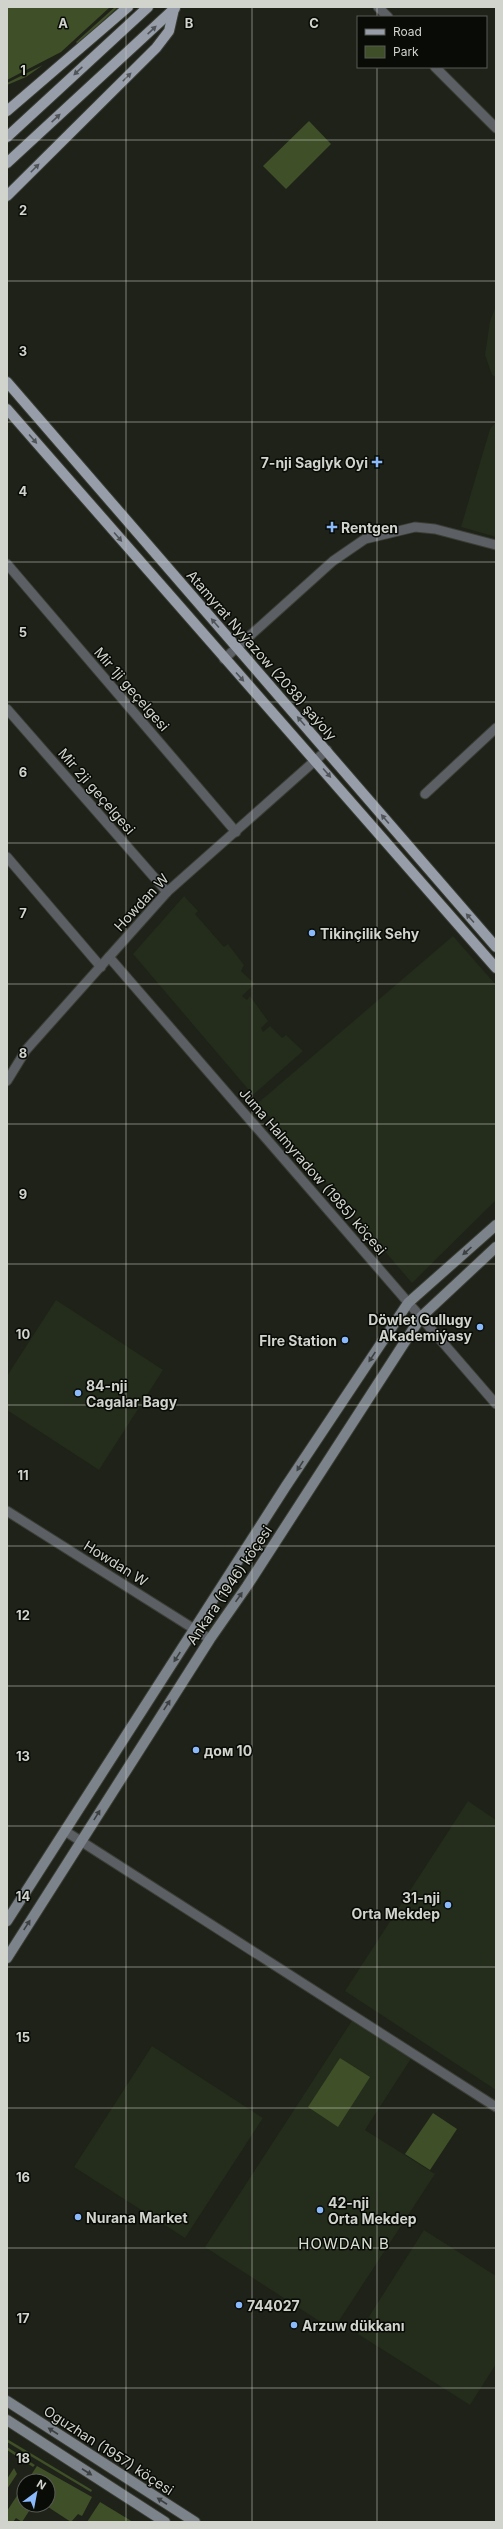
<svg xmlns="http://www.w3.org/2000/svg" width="503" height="2529" font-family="Inter,sans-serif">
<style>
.built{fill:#242c1b}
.green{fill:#3f4f28}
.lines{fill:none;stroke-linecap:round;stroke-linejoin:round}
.minor-casing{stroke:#3b3e35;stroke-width:11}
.secondary-casing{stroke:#3b3e35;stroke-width:12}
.primary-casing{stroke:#3b3e35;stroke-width:12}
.minor{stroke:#5c5f64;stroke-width:9}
.secondary{stroke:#7d838b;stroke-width:10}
.primary{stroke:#979ea9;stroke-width:10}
.oneway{fill:#505458}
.oneway2{fill:#3d4142}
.grid{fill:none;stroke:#d1d4cd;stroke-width:1;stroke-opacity:0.55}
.poi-dot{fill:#8abafc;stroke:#090b07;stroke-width:1.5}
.labels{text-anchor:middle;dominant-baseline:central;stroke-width:3;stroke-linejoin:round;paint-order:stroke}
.poi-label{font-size:14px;font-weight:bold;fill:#d1d4cd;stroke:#090b07;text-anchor:start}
.street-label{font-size:14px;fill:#d1d4cd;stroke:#090b07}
.neighbourhood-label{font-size:15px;letter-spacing:1px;fill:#dae1d2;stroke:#090b07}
.grid-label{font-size:13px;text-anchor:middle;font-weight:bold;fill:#d1d4cd;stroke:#090b07;stroke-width:3;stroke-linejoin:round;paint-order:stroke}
</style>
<rect width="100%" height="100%" fill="#1e2218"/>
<g class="built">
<path d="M496,306v71l-4,-2 -7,-20 5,-34z"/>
<path d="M496,422v115l-35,-10 29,-98z"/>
<path d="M184,896l14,15 -3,3 29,33 4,-3 16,21 -3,6 14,13 -13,12 5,4 3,-4 18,25 -7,7 2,4 7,-6 12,12 4,-3 17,16 -50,44 -120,-141z"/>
<path d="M453,936l43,49v215l-84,83 -154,-180z"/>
<path d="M56,1300l107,70 -64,100 -92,-60v-34z"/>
<path d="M468,1801l28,19v270l-151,-99z"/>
<path d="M353,2019l59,38 -47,73 70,44 -102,156 -128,-83z"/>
<path d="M152,2046l111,72 -78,120 -111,-71z"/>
<path d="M424,2230l72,46v88l-26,41 -112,-71z"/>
</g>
<g class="green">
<path d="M7,7h103l-49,45 -54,28z"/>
<path d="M115,7h3l-40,37 -2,-2z"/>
<path d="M43,65l-17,12 -19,8v-2z"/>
<path d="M309,121l22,23 -45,45 -23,-23z"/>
<path d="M340,2058l30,19 -32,50 -30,-20z"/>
<path d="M433,2113l24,16 -27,41 -25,-16z"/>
<path d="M7,2439l85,51 -1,2 -84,-50z"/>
<path d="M7,2447l28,18 -2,2 -26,-17z"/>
<path d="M37,2466l55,31 -10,19 -4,-2 -7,8 -26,-17h3v-24h-21z"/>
<path d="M14,2468l3,6 -10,15v-10z"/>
<path d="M24,2485v20h9l-11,17 -6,-4 -3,4h-6v-11z"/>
<path d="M100,2502l33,20h-46z"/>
</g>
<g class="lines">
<g class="minor-casing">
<g id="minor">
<path d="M378,7l10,10"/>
<path d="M435,67l61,61"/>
<path d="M7,564l229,268"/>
<path d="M224,659l109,-98 32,-22 50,-12 20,2 61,16"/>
<path d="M7,709l160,183"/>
<path d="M425,794l71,-66"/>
<path d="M7,857l94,110"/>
<path d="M109,957l387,447"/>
<path d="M7,1081l19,-31 141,-158 160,-142"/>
<path d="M7,1511l203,128"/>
<path d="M65,1831l431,276"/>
</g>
</g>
<g class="secondary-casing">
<g id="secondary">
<path d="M7,1921l279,-435 122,-183 88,-78"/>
<path d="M7,1958l203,-319 37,-53 174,-269 75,-70"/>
<path d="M7,2401l188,121"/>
<path d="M7,2420l158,102"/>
</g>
</g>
<g class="primary-casing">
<g id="primary">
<path d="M7,111l121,-104"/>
<path d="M7,137l141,-130"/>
<path d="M7,163l168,-155"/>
<path d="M7,196l149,-148 13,-17 5,-22"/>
<path d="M7,382l489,565"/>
<path d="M7,409l489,559"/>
</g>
</g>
<use href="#minor" class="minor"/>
<use href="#secondary" class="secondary"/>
<use href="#primary" class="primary"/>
</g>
<defs><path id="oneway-solid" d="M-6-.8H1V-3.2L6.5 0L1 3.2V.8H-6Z"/></defs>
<g class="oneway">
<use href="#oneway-solid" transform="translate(152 30) rotate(-43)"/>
<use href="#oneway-solid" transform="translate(78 71) rotate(137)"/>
<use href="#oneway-solid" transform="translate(127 77) rotate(-45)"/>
<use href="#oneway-solid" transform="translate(56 118) rotate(-43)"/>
<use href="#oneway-solid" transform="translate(35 168) rotate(-45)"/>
<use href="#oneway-solid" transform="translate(33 439) rotate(49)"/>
<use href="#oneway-solid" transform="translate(118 537) rotate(49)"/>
<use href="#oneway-solid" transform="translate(215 623) rotate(-131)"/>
<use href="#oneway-solid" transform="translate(240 677) rotate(48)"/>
<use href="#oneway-solid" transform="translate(301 721) rotate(-131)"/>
<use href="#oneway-solid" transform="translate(327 773) rotate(49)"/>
<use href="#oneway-solid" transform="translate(385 819) rotate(-130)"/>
<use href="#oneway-solid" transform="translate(470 918) rotate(-132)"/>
</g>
<g class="oneway2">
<use href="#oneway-solid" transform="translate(467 1251) rotate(138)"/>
<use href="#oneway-solid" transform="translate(372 1357) rotate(124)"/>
<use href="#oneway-solid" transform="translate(300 1466) rotate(123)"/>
<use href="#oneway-solid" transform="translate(239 1597) rotate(-55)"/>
<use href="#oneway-solid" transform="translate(177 1657) rotate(123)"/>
<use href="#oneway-solid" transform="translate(167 1705) rotate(-57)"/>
<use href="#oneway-solid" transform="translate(97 1815) rotate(-58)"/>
<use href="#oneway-solid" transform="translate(27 1925) rotate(-57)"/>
<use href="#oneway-solid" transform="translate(53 2431) rotate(-147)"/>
<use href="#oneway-solid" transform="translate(87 2472) rotate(33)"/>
<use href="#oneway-solid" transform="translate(162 2501) rotate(-147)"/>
</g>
<path class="grid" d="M126,7v2515M252,7v2515M377,7v10M377,67v2455M7,140h489M7,281h489M7,422h489M7,562h489M7,702h489M7,843h489M7,984h489M7,1124h489M7,1264h489M7,1405h489M7,1546h489M7,1686h489M7,1826h489M7,1967h489M7,2108h489M7,2248h489M7,2388h489"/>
<g class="poi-dot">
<path d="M375 456h4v4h4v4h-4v4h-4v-4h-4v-4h4z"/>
<path d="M330 521h4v4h4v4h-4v4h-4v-4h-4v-4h4z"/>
<circle cx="312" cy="933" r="4"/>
<circle cx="480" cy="1327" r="4"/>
<circle cx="345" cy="1340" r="4"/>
<circle cx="78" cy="1393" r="4"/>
<circle cx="196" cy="1750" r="4"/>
<circle cx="448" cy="1905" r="4"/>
<circle cx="320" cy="2210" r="4"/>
<circle cx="78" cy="2217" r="4"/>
<circle cx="239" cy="2305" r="4"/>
<circle cx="294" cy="2325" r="4"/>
</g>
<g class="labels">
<g class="poi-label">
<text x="368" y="462" text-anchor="end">7-nji Saglyk Oyi</text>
<text x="341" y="527">Rentgen</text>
<text x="320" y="933">Tikinçilik Sehy</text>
<text x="472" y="1319" text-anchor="end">Döwlet Gullugy<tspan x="472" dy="16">Akademiýasy</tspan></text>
<text x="337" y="1340" text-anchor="end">FIre Station</text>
<text x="86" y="1385">84-nji<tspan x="86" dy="16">Cagalar Bagy</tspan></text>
<text x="204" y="1750">дом 10</text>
<text x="440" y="1897" text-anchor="end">31-nji<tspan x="440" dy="16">Orta Mekdep</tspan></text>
<text x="328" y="2202">42-nji<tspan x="328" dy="16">Orta Mekdep</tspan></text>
<text x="86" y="2217">Nurana Market</text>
<text x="247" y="2305">744027</text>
<text x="302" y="2325">Arzuw dükkanı</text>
</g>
<g class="street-label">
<text transform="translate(262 655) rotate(49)">Atamyrat Nyýazow (2038) şaýoly</text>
<text transform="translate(132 689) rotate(49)">Mir 1ji geçelgesi</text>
<text transform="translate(97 791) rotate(49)">Mir 2ji geçelgesi</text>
<text transform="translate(141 902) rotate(-47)">Howdan W</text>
<text transform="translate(313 1171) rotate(49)">Juma Halmyradow (1985) köçesi</text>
<text transform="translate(116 1563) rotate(32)">Howdan W</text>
<text transform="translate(229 1585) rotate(-56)">Ankara (1946) köçesi</text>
<text transform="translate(109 2450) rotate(33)">Oguzhan (1957) köçesi</text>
</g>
<g class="neighbourhood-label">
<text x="344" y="2243">HOWDAN B</text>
</g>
</g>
<g class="grid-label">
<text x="63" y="28">A</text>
<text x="189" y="28">B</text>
<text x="314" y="28">C</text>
<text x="23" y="75">1</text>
<text x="23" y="215">2</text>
<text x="23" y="356">3</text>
<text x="23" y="496">4</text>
<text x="23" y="637">5</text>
<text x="23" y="777">6</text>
<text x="23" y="918">7</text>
<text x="23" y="1058">8</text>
<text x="23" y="1199">9</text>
<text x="23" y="1339">10</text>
<text x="23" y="1480">11</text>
<text x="23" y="1620">12</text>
<text x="23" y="1761">13</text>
<text x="23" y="1901">14</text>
<text x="23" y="2042">15</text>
<text x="23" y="2182">16</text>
<text x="23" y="2323">17</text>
<text x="23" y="2463">18</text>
</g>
<rect width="503" height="2529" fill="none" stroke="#d1d4cd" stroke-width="16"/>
<rect x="357" y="16" width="130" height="52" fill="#090b07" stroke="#595b56"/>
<rect x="365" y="29" width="20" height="6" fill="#979ea9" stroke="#595b56"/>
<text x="393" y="36" font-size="12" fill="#d1d4cd">Road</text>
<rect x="365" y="46" width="20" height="12" fill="#3f4f28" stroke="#595b56"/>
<text x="393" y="56" font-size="12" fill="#d1d4cd">Park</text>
<g transform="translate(36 2493) rotate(32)"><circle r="19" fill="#090b07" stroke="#595b56"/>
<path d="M0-3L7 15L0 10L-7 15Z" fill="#8abafc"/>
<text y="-6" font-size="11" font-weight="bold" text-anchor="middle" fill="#d1d4cd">N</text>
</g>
</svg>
